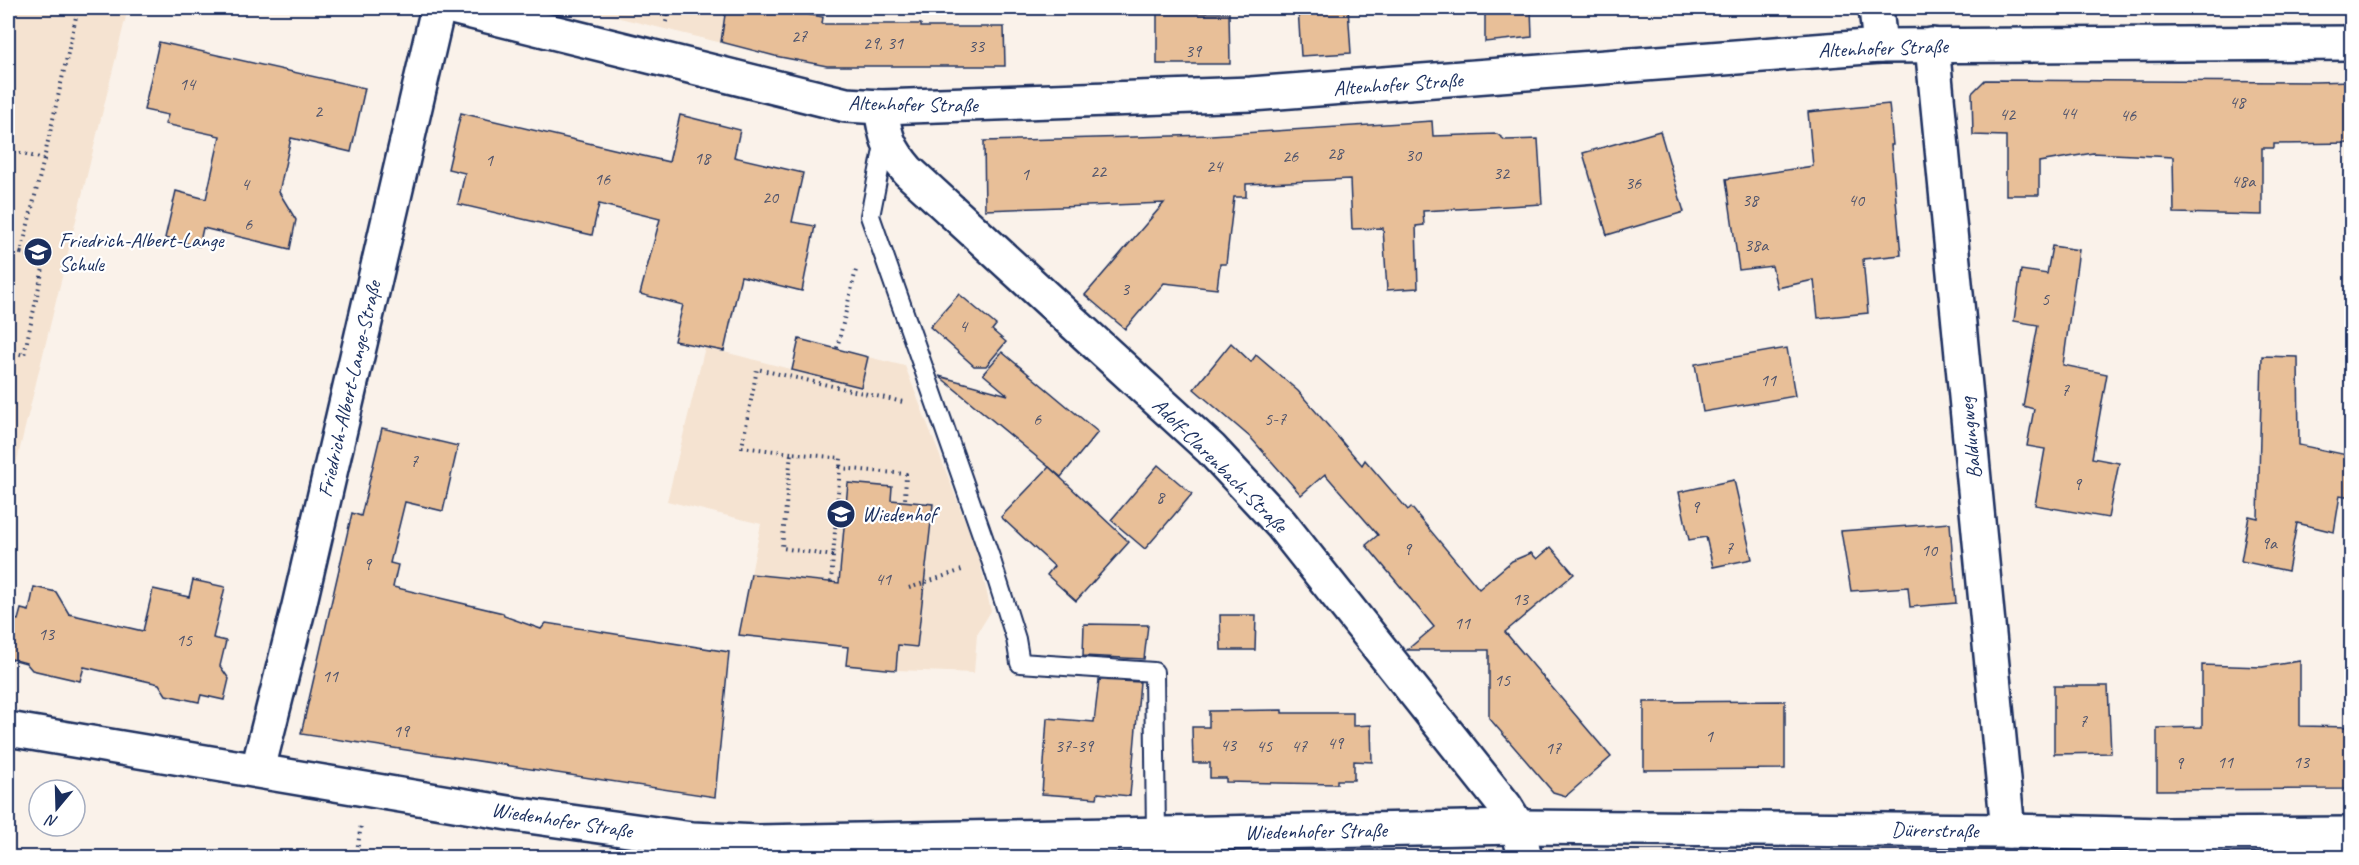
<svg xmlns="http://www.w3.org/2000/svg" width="2359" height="865" font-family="Caveat,sans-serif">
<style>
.built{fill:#f5e3d1}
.building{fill:#e8bf98;stroke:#1b2f5e;stroke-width:1.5}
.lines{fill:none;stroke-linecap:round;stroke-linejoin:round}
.service-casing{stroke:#1b2f5e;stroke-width:22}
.minor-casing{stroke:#1b2f5e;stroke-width:38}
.path{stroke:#1b2f5e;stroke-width:4;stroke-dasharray:1.5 4.5;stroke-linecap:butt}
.service{stroke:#fff;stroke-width:18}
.minor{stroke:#fff;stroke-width:33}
.labels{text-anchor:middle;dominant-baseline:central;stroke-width:4.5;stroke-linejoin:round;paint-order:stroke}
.number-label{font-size:18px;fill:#4e536c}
.street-label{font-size:21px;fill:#1b2f5e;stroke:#fff}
.poi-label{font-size:21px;fill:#1b2f5e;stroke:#fff;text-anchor:start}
</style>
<rect width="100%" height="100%" fill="#faf2ea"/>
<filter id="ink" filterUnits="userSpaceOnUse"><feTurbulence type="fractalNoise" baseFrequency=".0167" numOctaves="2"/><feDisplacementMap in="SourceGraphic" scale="12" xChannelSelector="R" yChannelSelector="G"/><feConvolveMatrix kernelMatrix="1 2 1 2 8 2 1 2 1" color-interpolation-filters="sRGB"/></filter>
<g filter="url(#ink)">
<g class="built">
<path d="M8,8h120l-120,489z"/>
<path d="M579,8h150l-7,35z"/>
<path d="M705,347l155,40 8,-30 37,9 73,188 13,57 -14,23 -3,39 -78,-3 -50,-5 2,-18 -109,-13 22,-110 -94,-23z"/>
</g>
<g class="building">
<path d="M726,8h68v4l29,5 -1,7h99v3h83l1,39h-178l-52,-10 -54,-14z"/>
<path d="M1298,8h50l3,45 -50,3z"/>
<path d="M1485,8h46l1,29 -47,5z"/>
<path d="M1157,13h72l1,51h-73z"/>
<path d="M159,42l206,46 -14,64 -60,-14 -12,54 17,28 -6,29 -87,-21 -4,18 -34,-8 11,-47 30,8 14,-63 -55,-12 3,-9 -24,-5z"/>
<path d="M1985,80l330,2 37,-1v62l-78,1v4h-12v67l-88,-2 -1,-56 -80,-4 -54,9v33h-33v-59l-33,-1 -1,-42z"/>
<path d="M1889,104l4,41h-2l10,110 -38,4 5,54 -50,5 -4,-38 -37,8 -5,-22 -33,4 -13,-91 87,-13 -5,-54z"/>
<path d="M461,113l208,49 11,-47 60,15 -6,27 69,16 -11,49 23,4 -13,65 -61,-15 -17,75 -50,-10 9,-36 -43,-11 20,-75 -61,-15 -7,31 -134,-31 7,-31 -17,-4z"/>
<path d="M1432,121l1,15 64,-2 8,6 33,-1 4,65 -119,7 1,14 -8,1 2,62 -31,2 -4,-62 -31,1 -2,-50 -104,5v13h-12l-8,67h-6l-3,25 -53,-6 -39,46 -40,-34 79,-92 -179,7 -1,-69 227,-6z"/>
<path d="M1660,131l24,81 -77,23 -24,-82z"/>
<path d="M2052,246l27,4 -16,115 44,9 -15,84 27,5 -11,55 -73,-13 10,-56 -18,-3 7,-37 -11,-3 15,-81 -24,-4 7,-51 26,4z"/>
<path d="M959,294l37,31 -4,5 14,12 -20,24h-12l-44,-39z"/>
<path d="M799,339l69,18 -7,30 -69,-17z"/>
<path d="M1231,343l20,19 5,-7 42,36 64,74 3,-5 43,50 3,-3 68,82 33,-28 19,-8 6,6 14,-12 23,27 -69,58 106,125 -45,39 -13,-4 -64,-74v-68h-82l27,-23 -68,-82 12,-10 -53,-61 -24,21 -50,-57 -57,-49z"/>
<path d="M1787,348l8,48 -92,16 -8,-48z"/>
<path d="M1002,352l96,80 -37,45 -122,-101 69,19 -25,-21z"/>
<path d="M2262,356l36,1 1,88 53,11v41l-12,-2 -6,37 -37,-9 -9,48 -47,-10 8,-45 9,2z"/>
<path d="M382,428l76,18 -15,65 -38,-9 -15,61 8,2 -5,22 110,26 1,3 37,13 5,-6 183,29 -14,145 -414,-63 51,-221 9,3z"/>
<path d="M1158,465l34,29 -47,55 -34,-29z"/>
<path d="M1049,467l80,75 -53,59 -29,-26 7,-9 -53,-49z"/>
<path d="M1734,480l18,79 -39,8 -7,-30 -17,3 -10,-48z"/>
<path d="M848,483l44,4 -1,13 42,4 -16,143 -19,-2 -2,25 -50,-5 2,-18 -109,-12 12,-61 88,9z"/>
<path d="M1950,523l6,80 -46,4 -2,-20 -57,4 -10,-60z"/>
<path d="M193,580l32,7 -12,51 13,3 -6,25 9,13 -5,21 -23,-5 -2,7 -33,-7 -7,-11 -75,-17 -4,14 -48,-11 -6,-7 -18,-5v-40l10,2 3,-11 8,2 5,-24 22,5 13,22 74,17 10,-42 36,8z"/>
<path d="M1220,615h36l-1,35h-34z"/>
<path d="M1084,624l64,1 -4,34 -61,-3z"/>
<path d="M2300,661v65l52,1v62l-195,1v-62l45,-1v-62l60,2z"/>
<path d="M1099,680l41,2 -10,114 -32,-3 -1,5 -55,-4 5,-76 47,4z"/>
<path d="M2054,686h54l3,67 -57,1z"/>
<path d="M1785,701v68l-141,1v-68z"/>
<path d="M1282,710v3h71v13l18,-1 1,37 -18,-1v19h-17v4l-111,-2v-4h-16v-15h-17l-1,-36h17v-16z"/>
</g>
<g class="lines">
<g class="service-casing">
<path id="service" d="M885,140l-15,76 121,344 25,79 4,24 134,9 2,162"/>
</g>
<g class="minor-casing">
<g id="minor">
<path d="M456,8l390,97 35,2 370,-13 629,-48 472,-3"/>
<path d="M1876,8l4,38"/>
<path d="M1932,45l76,786"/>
<path d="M881,107c4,30 7,41 27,64l303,278 70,75 224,282 13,21 7,31"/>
<path d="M8,729l506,85 178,25 66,3 760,-15 490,4 156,4 188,-1"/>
<path d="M258,769l41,-163 139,-598"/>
</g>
</g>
<g class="path">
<path d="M666,22l3,-14"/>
<path d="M8,150l36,9 34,-151"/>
<path d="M8,249l13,4 23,-94"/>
<path d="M837,348l19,-78"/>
<path d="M8,351l16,4 21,-96 -24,-6"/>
<path d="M791,453l-49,-6 15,-78 146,33"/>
<path d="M833,556l-51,-8 9,-95 50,5 -1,10"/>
<path d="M831,582l9,-114 66,6 -1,27"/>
<path d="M909,588l53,-18"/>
<path d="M356,858l5,-33"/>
</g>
<use href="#service" class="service"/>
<use href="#minor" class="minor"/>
</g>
</g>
<defs>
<g id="school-disc" transform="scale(1.5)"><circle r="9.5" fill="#1b2f5e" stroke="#fff"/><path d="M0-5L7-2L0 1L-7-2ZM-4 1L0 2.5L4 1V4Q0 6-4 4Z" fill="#fff"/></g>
</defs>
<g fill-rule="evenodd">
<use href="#school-disc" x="38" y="252"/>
<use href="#school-disc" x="841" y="514"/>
</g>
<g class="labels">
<g class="number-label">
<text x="799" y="36">27</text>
<text x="883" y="43">29, 31</text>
<text x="976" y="46">33</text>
<text x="1193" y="51">39</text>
<text x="187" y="84">14</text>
<text x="2237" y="102">48</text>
<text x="318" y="111">2</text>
<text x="2068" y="113">44</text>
<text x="2007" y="114">42</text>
<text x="2128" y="115">46</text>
<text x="1335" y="153">28</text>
<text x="1413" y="155">30</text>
<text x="1290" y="156">26</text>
<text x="702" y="158">18</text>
<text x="489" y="160">1</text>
<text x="1214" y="166">24</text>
<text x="1098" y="171">22</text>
<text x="1501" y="173">32</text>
<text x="1025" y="174">1</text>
<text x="602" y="179">16</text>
<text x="2243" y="181">48a</text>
<text x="1633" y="183">36</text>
<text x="245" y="184">4</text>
<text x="770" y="197">20</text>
<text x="1750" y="200">38</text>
<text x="1856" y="200">40</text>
<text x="248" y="224">6</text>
<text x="1756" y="245">38a</text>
<text x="1125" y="289">3</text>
<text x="2045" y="299">5</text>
<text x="963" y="326">4</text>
<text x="1768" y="380">11</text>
<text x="2065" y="390">7</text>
<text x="1037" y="419">6</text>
<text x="1275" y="419">5-7</text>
<text x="414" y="461">7</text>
<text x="2077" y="484">9</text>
<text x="1160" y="497">8</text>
<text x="1695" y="507">9</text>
<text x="2269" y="543">9a</text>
<text x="1729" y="548">7</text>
<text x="1407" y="549">9</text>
<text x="1929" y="550">10</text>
<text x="367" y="564">9</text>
<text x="883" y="579">41</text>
<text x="1520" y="599">13</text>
<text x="1462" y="623">11</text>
<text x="46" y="634">13</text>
<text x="184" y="640">15</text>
<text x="330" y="676">11</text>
<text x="1502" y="680">15</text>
<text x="2083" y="721">7</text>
<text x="401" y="731">19</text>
<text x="1709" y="736">1</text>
<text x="1335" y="743">49</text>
<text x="1228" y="745">43</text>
<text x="1074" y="746">37-39</text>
<text x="1264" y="746">45</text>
<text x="1299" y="746">47</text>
<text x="1553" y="748">17</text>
<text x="2225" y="762">11</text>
<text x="2301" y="762">13</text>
<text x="2179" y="763">9</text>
</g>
<g class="street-label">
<text transform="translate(1883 48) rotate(-2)">Altenhofer Straße</text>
<text transform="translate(1398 84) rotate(-4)">Altenhofer Straße</text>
<text transform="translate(913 104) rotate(1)">Altenhofer Straße</text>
<text transform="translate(349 389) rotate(-77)">Friedrich-Albert-Lange-Straße</text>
<text transform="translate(1970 438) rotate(-96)">Baldungweg</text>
<text transform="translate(1220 465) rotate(45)">Adolf-Clarenbach-Straße</text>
<text transform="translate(562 820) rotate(9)">Wiedenhofer Straße</text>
<text transform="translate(1935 830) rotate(1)">Dürerstraße</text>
<text transform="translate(1316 831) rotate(-1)">Wiedenhofer Straße</text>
</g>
<g class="poi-label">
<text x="59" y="240">Friedrich-Albert-Lange<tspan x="59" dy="24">Schule</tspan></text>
<text x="862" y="514">Wiedenhof</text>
</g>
</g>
<rect width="2359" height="865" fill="none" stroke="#fff" stroke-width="30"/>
<rect x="15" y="15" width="2329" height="835" fill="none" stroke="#1b2f5e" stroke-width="2" filter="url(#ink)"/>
<g transform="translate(57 808) rotate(199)"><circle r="28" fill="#ffffff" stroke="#a4acbf" stroke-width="1.5"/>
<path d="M0-4.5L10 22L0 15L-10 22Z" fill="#1b2f5e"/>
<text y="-9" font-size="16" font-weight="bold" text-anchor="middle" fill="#1b2f5e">N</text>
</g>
</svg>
